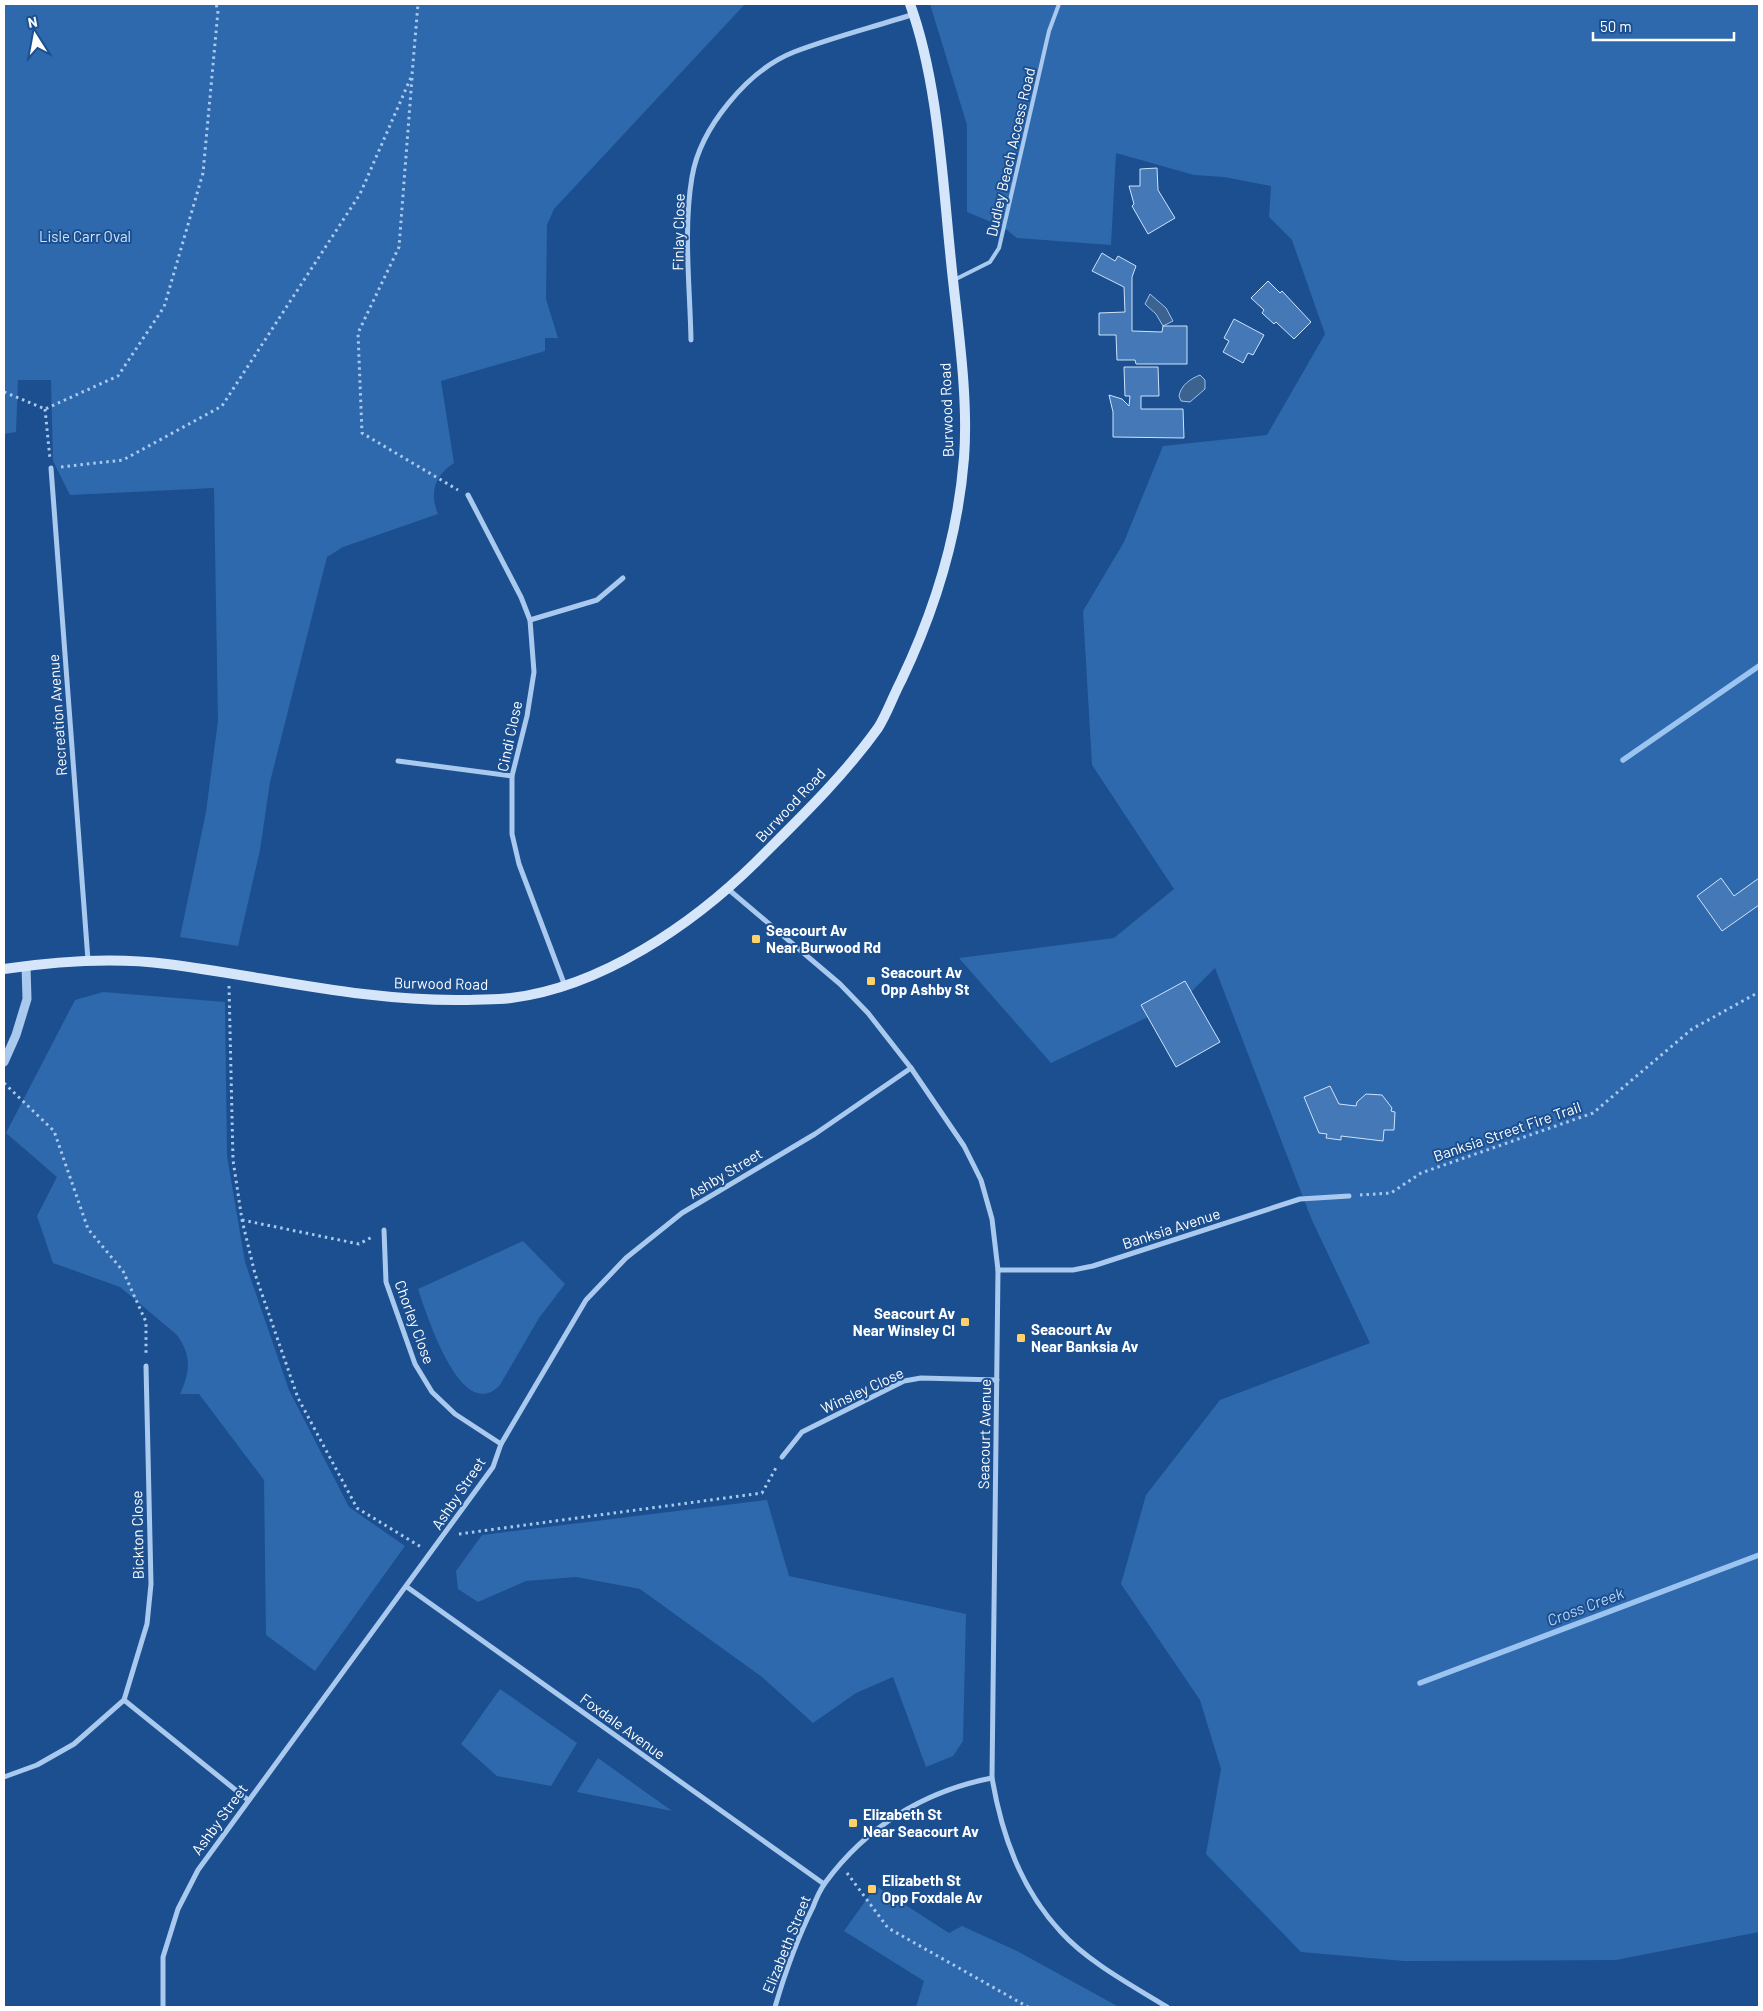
<svg xmlns="http://www.w3.org/2000/svg" width="1763" height="2011" font-family="Barlow,sans-serif">
<style>
.green{fill:#2e69ad}
.water{fill:#3c6290;stroke:#9cc4f0}
.lines{fill:none;stroke-linecap:round;stroke-linejoin:round}
.stream{stroke:#9cc4f0;stroke-width:5.5}
.building{fill:#4478b7;stroke:#cfe3fa}
.path{stroke:#a9c9ee;stroke-width:3;stroke-dasharray:2.5 4;stroke-linecap:butt}
.service{stroke:#a9c9ee;stroke-width:4}
.minor{stroke:#a9c9ee;stroke-width:5}
.tertiary{stroke:#a9c9ee;stroke-width:9}
.secondary{stroke:#d6e6fa;stroke-width:10}
.poi-dot{fill:#ffd166;stroke:#1b4f8f;stroke-width:2}
.labels{text-anchor:middle;dominant-baseline:central;stroke-width:4;stroke-linejoin:round;paint-order:stroke}
.street-label{font-size:15px;fill:#fff;stroke:#1b4f8f}
.park-label{font-size:15px;fill:#cfe3fa;stroke:#1b4f8f}
.poi-label{font-size:15px;font-weight:bold;fill:#fff;stroke:#1b4f8f;text-anchor:start}
.water-label{font-size:16px;font-style:italic;fill:#b5d3f5;stroke:#1b4f8f}
</style>
<rect width="100%" height="100%" fill="#1b4f8f"/>
<g class="green">
<path d="M4,4h741l-191,205 -7,16 -1,74 12,39h-13v13l-104,30 13,82c-19,12 -25,29 -16,51l-95,33 -16,10 -57,225 -10,68 -22,96 -58,-9 26,-125 12,-91 -4,-233 -144,7 -17,-34 -2,-81h-33l-2,52 -12,2z"/>
<path d="M930,4h829v1928l-143,28 -212,1 -103,-9 -95,-98 15,-85 -21,-69 -79,-116 25,-89 74,-95 150,-57 -59,-125 -96,-250 -33,33 -131,62 -92,-105 155,-20 60,-49 -82,-124 -9,-154 41,-69 39,-96 104,-11 58,-101 -33,-94 -23,-23 2,-31 -47,-9 -30,-2 -78,-22 -5,92 -94,-7 -14,-11 -36,-15v-87z"/>
<path d="M103,992l122,10 2,154 18,106 44,128 60,117 56,39 -90,125 -49,-36 -2,-155 -65,-86h-19c10,-22 12,-38 -3,-59l-57,-48 -67,-24 -16,-47 20,-39 -51,-44 69,-133z"/>
<path d="M523,1241l42,43 -26,34 -39,67c-39,41 -74,-73 -82,-96z"/>
<path d="M767,1500l22,76 177,38 -3,127 -10,15 -27,11 -33,-90 -37,16 -43,30 -51,-46 -122,-88 -64,-12 -50,4 -48,21 -20,-13 -2,-18 26,-36z"/>
<path d="M500,1689l77,54 -26,43 -54,-10 -36,-32z"/>
<path d="M598,1758l74,53 -95,-19z"/>
<path d="M876,1886l73,47 13,-7 55,25 102,56h-203l8,-26 -80,-50z"/>
</g>
<g class="water">
<path d="M1150,294l16,14 7,13 -10,5 -7,-12 -11,-10z"/>
<path d="M1200,375l5,5v9l-15,13 -9,-1 -2,-5c2,-11 11,-17 21,-21z"/>
</g>
<g class="lines">
<g class="stream">
<path d="M1623,760l136,-94"/>
<path d="M1420,1683l339,-128"/>
</g>
</g>
<g class="building">
<path d="M1157,168l1,22 17,28 -27,16 -16,-28 2,-2 -5,-18h11v-17z"/>
<path d="M1102,253l13,8 3,-5 18,10 -4,11v54l30,1 1,-6h24v38h-51l-1,-4h-18l-1,-25h-17v-22l26,-1 -1,-25 -32,-16z"/>
<path d="M1268,281l12,12 2,-2 29,31 -17,17 -18,-17 -2,2 -12,-11 2,-3 -13,-12z"/>
<path d="M1234,319l30,16 -11,20 -5,-2 -5,10 -20,-11 6,-11 -5,-3z"/>
<path d="M1124,367h34l1,29h-18v13h42l1,29 -71,-1v-25l-4,-17 13,4 7,7 1,-10h-5z"/>
<path d="M1721,878l13,18 25,-18v27l-37,26 -25,-35z"/>
<path d="M1185,981l35,61 -44,25 -35,-62z"/>
<path d="M1330,1086l9,18 17,2 1,-4 9,-8 16,1 10,13 -1,3 4,1 -1,18h-10l-1,11 -42,-5v4l-15,-2 1,-4 -8,-1 -15,-36z"/>
</g>
<g class="lines">
<g class="path">
<path d="M412,78l-13,169 -41,86 4,100 96,57"/>
<path d="M4,392l41,17 73,-33 46,-69 39,-134 15,-162 -2,-7"/>
<path d="M45,409l5,50"/>
<path d="M61,467l62,-7 99,-54 138,-212 52,-119 6,-71"/>
<path d="M229,986l4,174 9,60 13,54 43,124 59,110 64,39"/>
<path d="M4,1083l50,48 34,98 35,42 23,51v33"/>
<path d="M1360,1195l31,-2 30,-20 172,-60 99,-84 67,-37"/>
<path d="M242,1220l117,24 13,-7"/>
<path d="M459,1534l303,-41 15,-27"/>
<path d="M847,1873l41,55 140,79"/>
</g>
<path class="service" d="M954,280l36,-18 9,-14 50,-217 10,-27"/>
<g class="minor">
<path d="M691,340c-1,-53 -8,-110 1,-163 8,-49 56,-107 102,-125 39,-15 80,-25 120,-38"/>
<path d="M51,468l37,492"/>
<path d="M468,495l53,102 9,23 4,52 -7,44 -15,60v58l7,30 46,122"/>
<path d="M530,620l67,-20 26,-22"/>
<path d="M398,761l114,15"/>
<path d="M728,889l112,95 28,29 43,55 53,78 17,34 11,39 6,51 -6,508c10,58 29,111 69,154 27,30 72,54 106,75"/>
<path d="M384,1230l2,52 29,82 17,28 23,22 46,30"/>
<path d="M998,1270h75l20,-4 207,-67 49,-3"/>
<path d="M782,1457l20,-25 102,-51 17,-3 76,2"/>
<path d="M407,1587l417,297"/>
<path d="M124,1700l124,100"/>
<path d="M4,1777l33,-12 37,-21 50,-44 23,-76 4,-40 -5,-218"/>
<path d="M163,2007v-50l15,-48 20,-39 295,-403 8,-23 85,-144 40,-42 56,-45 133,-79 96,-66"/>
<path d="M775,2007c10,-34 22,-68 38,-100 3,-8 7,-17 12,-24 41,-56 99,-92 167,-105"/>
</g>
<path class="tertiary" d="M4,1062l12,-27 11,-36 -1,-33"/>
<path class="secondary" d="M4,969c54,-8 109,-12 163,-5 101,13 199,38 300,36 15,-1 29,0 44,-2 90,-11 181,-73 245,-136 42,-42 87,-85 122,-134 9,-14 15,-32 23,-47 33,-69 57,-146 63,-223 5,-65 -8,-142 -14,-207 -8,-79 -13,-173 -40,-247"/>
</g>
<g class="poi-dot">
<rect x="751" y="934" width="10" height="10" rx="2.5"/>
<rect x="866" y="976" width="10" height="10" rx="2.5"/>
<rect x="960" y="1317" width="10" height="10" rx="2.5"/>
<rect x="1016" y="1333" width="10" height="10" rx="2.5"/>
<rect x="848" y="1818" width="10" height="10" rx="2.5"/>
<rect x="867" y="1884" width="10" height="10" rx="2.5"/>
</g>
<g class="labels">
<g class="street-label">
<text transform="translate(1010 152) rotate(-77)">Dudley Beach Access Road</text>
<text transform="translate(678 232) rotate(-89)">Finlay Close</text>
<text transform="translate(946 410) rotate(-92)">Burwood Road</text>
<text transform="translate(57 715) rotate(-94)">Recreation Avenue</text>
<text transform="translate(509 736) rotate(-78)">Cindi Close</text>
<text transform="translate(790 805) rotate(-47)">Burwood Road</text>
<text transform="translate(441 983) rotate(1)">Burwood Road</text>
<text transform="translate(1507 1131) rotate(-19)">Banksia Street Fire Trail</text>
<text transform="translate(725 1173) rotate(-31)">Ashby Street</text>
<text transform="translate(1171 1228) rotate(-18)">Banksia Avenue</text>
<text transform="translate(415 1322) rotate(70)">Chorley Close</text>
<text transform="translate(862 1390) rotate(-25)">Winsley Close</text>
<text transform="translate(984 1434) rotate(-89)">Seacourt Avenue</text>
<text transform="translate(458 1493) rotate(-56)">Ashby Street</text>
<text transform="translate(137 1535) rotate(-91)">Bickton Close</text>
<text transform="translate(623 1726) rotate(36)">Foxdale Avenue</text>
<text transform="translate(219 1819) rotate(-54)">Ashby Street</text>
<text transform="translate(786 1944) rotate(-68)">Elizabeth Street</text>
</g>
<g class="park-label">
<text x="85" y="236">Lisle Carr Oval</text>
</g>
<g class="poi-label">
<text x="766" y="930">Seacourt Av<tspan x="766" dy="17">Near Burwood Rd</tspan></text>
<text x="881" y="972">Seacourt Av<tspan x="881" dy="17">Opp Ashby St</tspan></text>
<text x="955" y="1313" text-anchor="end">Seacourt Av<tspan x="955" dy="17">Near Winsley Cl</tspan></text>
<text x="1031" y="1329">Seacourt Av<tspan x="1031" dy="17">Near Banksia Av</tspan></text>
<text x="863" y="1814">Elizabeth St<tspan x="863" dy="17">Near Seacourt Av</tspan></text>
<text x="882" y="1880">Elizabeth St<tspan x="882" dy="17">Opp Foxdale Av</tspan></text>
</g>
<g class="water-label">
<text transform="translate(1585 1606) rotate(-21)">Cross Creek</text>
</g>
</g>
<rect width="1763" height="2011" fill="none" stroke="#ffffff" stroke-width="10"/>
<g transform="translate(35 35) rotate(349)" stroke="#1b4f8f" stroke-width="4" paint-order="stroke">
<path d="M0-4L9 19L0 12L-9 19Z" fill="#ffffff"/>
<text y="-8" font-size="14" font-weight="bold" text-anchor="middle" fill="#ffffff">N</text>
</g>
<path d="M1593 32v8h141v-8" fill="none" stroke="#ffffff" stroke-width="2.5"/>
<text x="1600" y="32" font-size="15" fill="#ffffff" stroke="#1b4f8f" stroke-width="4" paint-order="stroke">50 m</text>
</svg>
